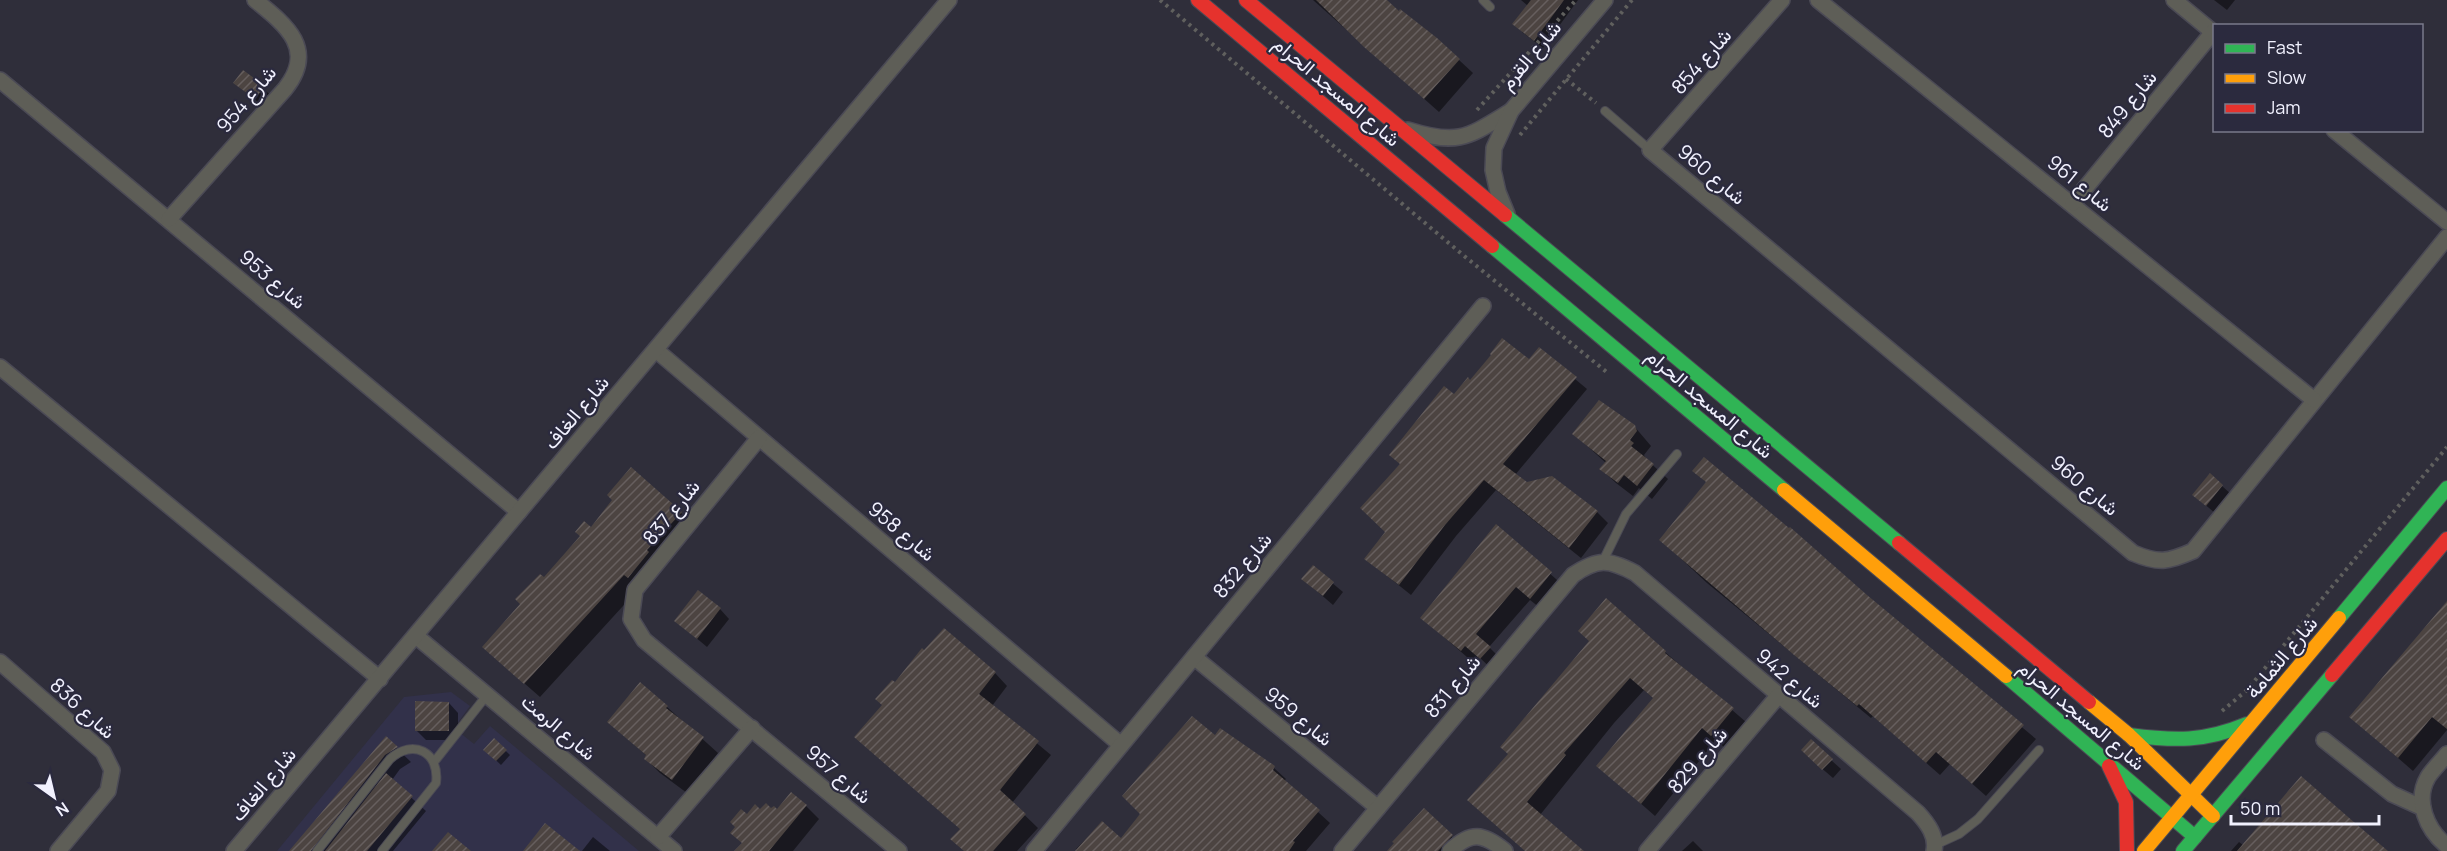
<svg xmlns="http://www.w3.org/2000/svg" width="2447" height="851" font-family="Manrope,Vazirmatn,sans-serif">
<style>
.built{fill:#32314a}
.shadow{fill:#0007}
.building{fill:url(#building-hatch)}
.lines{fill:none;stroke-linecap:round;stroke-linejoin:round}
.lane-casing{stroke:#4b4a55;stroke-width:10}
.street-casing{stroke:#4b4a55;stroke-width:18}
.fast-casing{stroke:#4b4a55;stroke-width:16}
.slow-casing{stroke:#4b4a55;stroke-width:16}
.jam-casing{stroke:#4b4a55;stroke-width:16}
.path{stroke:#60605e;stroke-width:4;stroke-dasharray:3 4.5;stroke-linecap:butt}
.lane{stroke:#5e5e57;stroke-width:8}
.street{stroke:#5e5e57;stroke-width:15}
.fast{stroke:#30b455;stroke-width:14}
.slow{stroke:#ff9f0a;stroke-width:14}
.jam{stroke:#e5322d;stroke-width:14}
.labels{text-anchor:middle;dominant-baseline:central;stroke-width:4.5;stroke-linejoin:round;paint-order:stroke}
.street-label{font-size:20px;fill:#f1f1fe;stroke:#2b2a3e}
</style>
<defs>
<pattern id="building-hatch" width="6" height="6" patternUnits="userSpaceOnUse" patternTransform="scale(1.5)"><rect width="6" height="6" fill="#4c4441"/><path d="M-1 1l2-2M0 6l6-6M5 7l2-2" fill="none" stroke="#665f5e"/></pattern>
</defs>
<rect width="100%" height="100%" fill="#2f2e3a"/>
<path class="built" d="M451,692l19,14 -16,22 20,16 16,-18 149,125h-362l127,-154z"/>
<g class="shadow">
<path d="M1313,0h72l74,60 14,13 -34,39z"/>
<path d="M1521,0h57l-35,48 -21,-16 6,-26z"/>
<path d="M2214,0h21l-8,10z"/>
<path d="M243,72l30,25 -8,11 -30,-25z"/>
<path d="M1539,349l48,40 -72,86 11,8 71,29 11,11 -27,35 -85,-68 -40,46 -45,59 -45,-36 20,-27 15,-67 53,-69 17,-14 59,-21z"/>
<path d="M1634,426l17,20 -7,9 2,4 22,20 -16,20 -13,-11 -6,8 -17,-13 -15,-14 5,-6 -32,-29z"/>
<path d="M1694,471l172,126 170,142 -50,57 -36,-32 -10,11 -67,-59 -2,2 -164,-135 -46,-43 46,-57z"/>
<path d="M2222,486l10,9 -16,19 -22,-19z"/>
<path d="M614,500l67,13 14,14 -155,170 -41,-36 45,-82 47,-50z"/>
<path d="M1496,526l69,61 -21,24 -14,-11 -41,47 14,14 -9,10 -14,-13 -5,6 -53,-46z"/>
<path d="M1313,567l30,25 -10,13 -30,-26z"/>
<path d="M2447,603v127l-34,41 -62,-54z"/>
<path d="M720,609l9,10 -22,28 -31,-26z"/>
<path d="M1665,652l81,70 -21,26 -9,-8 -61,76 -57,-50 56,-67 -10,-9 -30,33 -74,92 43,36h-57l-17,-96z"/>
<path d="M995,673l12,13 -15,20 59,49 -39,48 26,25 -21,23h-52l-4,-22 -105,-92 28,-31 12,-21z"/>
<path d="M449,703l9,10v27h-32l-10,-10z"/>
<path d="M667,707l51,46 -31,40 -27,-20 -14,-14 1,-3 -38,-34z"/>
<path d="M1215,737l59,31 12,11 -2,2 46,42 -24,28h-228l-2,-2 26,-26 19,17z"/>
<path d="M386,738l25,24 -11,7 -8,11 34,31 -33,40h-102z"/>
<path d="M494,740l16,15 -9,10 -16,-15z"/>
<path d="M1812,760h19l10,9 -8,9z"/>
<path d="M806,806l13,13 -26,32h-50l4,-35 13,-5z"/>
<path d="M1451,836l12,12 -2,3h-72z"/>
<path d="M593,837l17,14h-28z"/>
<path d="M1693,841l10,10h-21z"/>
<path d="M2239,842l4,3 143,6h-155z"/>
</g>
<g class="building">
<path d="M1316,0h71l12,11 1,-2 37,29 23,21 -36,40 -60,-52z"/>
<path d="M1531,0h33l-30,41 -22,-17z"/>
<path d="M243,70l22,16 -10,13 -22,-16z"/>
<path d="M1502,338l27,21 10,-12 38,30 -74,87 24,18 25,-6 46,35 -29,37 -85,-68 -39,45 -46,60 -35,-26 21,-27 -25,-24 40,-44 -11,-9 55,-69 10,8 14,-17 2,3 21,-25 -1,-1z"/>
<path d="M1599,400l36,25 2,6 -7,9 4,3 -3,3 23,18 -17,22 -13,-11 -6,8 -19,-14 7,-8 -34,-27z"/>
<path d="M1704,457l85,71 1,-1 77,68 157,130 -52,59 -36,-32 -10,11 -67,-59 -2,2 -63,-51 -135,-115 47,-58 -14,-11z"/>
<path d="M631,467l51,45 -35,38 2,2 -21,26 -4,-3 -100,109 -42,-37 38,-43 -5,-5 25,-25 4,3 36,-41 -5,-4 9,-11 7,6 21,-27 -5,-5z"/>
<path d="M2210,473l13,12 -17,21 -14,-11z"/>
<path d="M1496,524l56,48 -22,27 -14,-12 -40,47 15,13 -11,12 -15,-13 -4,5 -41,-33z"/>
<path d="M1313,565l21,17 -11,14 -22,-17z"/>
<path d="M698,590l23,18 -24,31 -23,-18z"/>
<path d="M1606,598l60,53 -1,2 69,55 -23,28 -9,-8 -61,76 -45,-38 57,-68 -23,-20 -66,75 2,2 -39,47 57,49h-59l-58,-51 41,-46 -8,-7 89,-106 -11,-10z"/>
<path d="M2447,601v128l-15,-12 -34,41 -49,-41z"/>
<path d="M944,628l52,44 -17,22 60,47 -39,49 26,24 -33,37h-29l-14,-12 10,-10 -106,-92 28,-32 -7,-6 17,-19 3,2 27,-34 2,2z"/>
<path d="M640,682l28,24 -2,2 38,29 -32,43 -28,-21 2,-4 -39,-33z"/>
<path d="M415,701l34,1v29h-34z"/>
<path d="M1192,716l23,19 5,-7 55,38 -2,4 47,40 -27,31 2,1 -6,9h-214l27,-30 19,17 19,-24 -18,-18z"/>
<path d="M386,736l12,11 -13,8 -74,96h-22z"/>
<path d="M494,738l13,12 -11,11 -13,-11z"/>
<path d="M1811,739l22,20 -11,11 -21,-20z"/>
<path d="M386,773l27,23 -46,55h-42z"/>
<path d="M2301,776l54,47 33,28h-151z"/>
<path d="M791,792l16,13 -38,46h-35l8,-8 -12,-10 5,-6 -5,-5 11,-13 6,5 8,-10 5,5 6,-6 5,5 3,-2 3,3z"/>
<path d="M1424,808l29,27 -15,16h-51l7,-8 -2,-1z"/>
<path d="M545,823l35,28h-57z"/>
<path d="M448,832l23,19h-39z"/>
</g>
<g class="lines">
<g class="lane-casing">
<g id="lane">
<path d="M1483,0l7,7"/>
<path d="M1605,111l45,39"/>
<path d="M1603,561l23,-47 51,-60"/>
<path d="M434,762l53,-67"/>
<path d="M1935,845l24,-11 19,-15 61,-69"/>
<path d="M317,851l73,-92c23,-21 50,-7 46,24l-54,68"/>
</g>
</g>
<g class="street-casing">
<g id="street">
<path d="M1782,0l-132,150 483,403c26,11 35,9 60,-2l254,-314"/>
<path d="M1818,0l496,400"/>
<path d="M2174,0l40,33"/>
<path d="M0,80l519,432"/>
<path d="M1408,130c51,16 60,7 103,-19"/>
<path d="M2334,130l113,92"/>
<path d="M2073,203l140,-171"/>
<path d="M1507,214l-9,-22 -5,-22 1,-22 17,-37 94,-111"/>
<path d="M169,219l116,-130c32,-40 1,-64 -30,-89"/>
<path d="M656,350l465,395"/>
<path d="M0,367l380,312"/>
<path d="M759,438l-124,152 -4,29 13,21 255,211"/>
<path d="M416,636l258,215"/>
<path d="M1194,657l184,151"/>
<path d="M0,662l103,90 9,18 -4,21 -50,60"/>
<path d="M2324,740l68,54 31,14"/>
<path d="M2447,754c-6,8 -14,15 -19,23 -14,24 -1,53 19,69"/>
<path d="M658,837l94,-109"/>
<path d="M234,851l715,-851"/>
<path d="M1034,851l449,-545"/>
<path d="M1342,851l231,-276c25,-17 35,-16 62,-2l283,240c10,11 19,23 16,38"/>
<path d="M1450,851c21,-20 33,-18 55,0"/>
<path d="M1647,851l131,-155"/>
</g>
</g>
<g class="fast-casing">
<g id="fast">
<path d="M1505,215l394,328"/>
<path d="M1492,246l292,244"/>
<path d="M2339,618l108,-130"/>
<path d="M2006,676l189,161"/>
<path d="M2129,735c46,6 75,7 118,-11"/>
<path d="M2183,851l149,-176"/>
</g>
</g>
<g class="slow-casing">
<g id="slow">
<path d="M1784,490l222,186"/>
<path d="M2089,702l40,33 84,81"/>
<path d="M2144,851l195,-233"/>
</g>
</g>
<g class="jam-casing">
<g id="jam">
<path d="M1198,0l294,246"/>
<path d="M1246,0l259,215"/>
<path d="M1899,543l190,159"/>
<path d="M2332,675l115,-136"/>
<path d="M2109,766l17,36 1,49"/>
</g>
</g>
<g class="path">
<path d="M1160,0l303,255 146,119"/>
<path d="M1566,79l30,24"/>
<path d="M1477,110l99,-110"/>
<path d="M1520,135l112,-135"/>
<path d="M2222,711l25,-21 200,-243"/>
</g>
<use href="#lane" class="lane"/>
<use href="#street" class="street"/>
<use href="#fast" class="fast"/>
<use href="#slow" class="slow"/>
<use href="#jam" class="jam"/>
</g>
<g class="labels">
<g class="street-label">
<text transform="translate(1530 55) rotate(-50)">شارع القرم</text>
<text transform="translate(1701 61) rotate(-49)">شارع 854</text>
<text transform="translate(1337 91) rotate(40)">شارع المسجد الحرام</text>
<text transform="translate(246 99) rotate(-50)">شارع 954</text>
<text transform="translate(2127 104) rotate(-51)">شارع 849</text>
<text transform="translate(1712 174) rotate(40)">شارع 960</text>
<text transform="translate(2080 183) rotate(39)">شارع 961</text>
<text transform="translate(273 279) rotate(40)">شارع 953</text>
<text transform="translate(1710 403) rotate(40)">شارع المسجد الحرام</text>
<text transform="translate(576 412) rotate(-50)">شارع الغاف</text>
<text transform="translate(2085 485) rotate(40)">شارع 960</text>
<text transform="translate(671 512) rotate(-51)">شارع 837</text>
<text transform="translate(902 531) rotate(40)">شارع 958</text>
<text transform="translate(1242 565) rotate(-50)">شارع 832</text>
<text transform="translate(2281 657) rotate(-50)">شارع الثمامة</text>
<text transform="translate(1790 678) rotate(40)">شارع 942</text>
<text transform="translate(1452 686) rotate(-50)">شارع 831</text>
<text transform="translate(83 708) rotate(42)">شارع 836</text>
<text transform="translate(2082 715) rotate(40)">شارع المسجد الحرام</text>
<text transform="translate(1299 716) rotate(39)">شارع 959</text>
<text transform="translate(559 727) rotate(40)">شارع الرمث</text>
<text transform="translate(1697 760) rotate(-50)">شارع 829</text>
<text transform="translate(839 774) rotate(40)">شارع 957</text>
<text transform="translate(263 784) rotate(-50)">شارع الغاف</text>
</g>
</g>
<rect x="2213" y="24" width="210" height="108" fill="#2b2a3e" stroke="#7a7a8b" stroke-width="1.5"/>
<rect x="2225" y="44" width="30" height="9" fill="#30b455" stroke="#7a7a8b" stroke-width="1.5"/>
<text x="2267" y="54" font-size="18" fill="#f1f1fe">Fast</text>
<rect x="2225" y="74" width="30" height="9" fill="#ff9f0a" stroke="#7a7a8b" stroke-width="1.5"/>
<text x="2267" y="84" font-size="18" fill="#f1f1fe">Slow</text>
<rect x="2225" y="104" width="30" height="9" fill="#e5322d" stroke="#7a7a8b" stroke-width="1.5"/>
<text x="2267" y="114" font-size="18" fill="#f1f1fe">Jam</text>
<g transform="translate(54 797) rotate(146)" stroke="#2b2a3e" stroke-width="4.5" paint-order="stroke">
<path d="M0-4.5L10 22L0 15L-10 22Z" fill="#f1f1fe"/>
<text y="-9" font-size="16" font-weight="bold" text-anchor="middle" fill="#f1f1fe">N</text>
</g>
<path d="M2231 815v9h148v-9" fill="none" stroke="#f1f1fe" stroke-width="3"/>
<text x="2240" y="815" font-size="18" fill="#f1f1fe" stroke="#2b2a3e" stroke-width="4.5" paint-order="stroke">50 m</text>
</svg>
